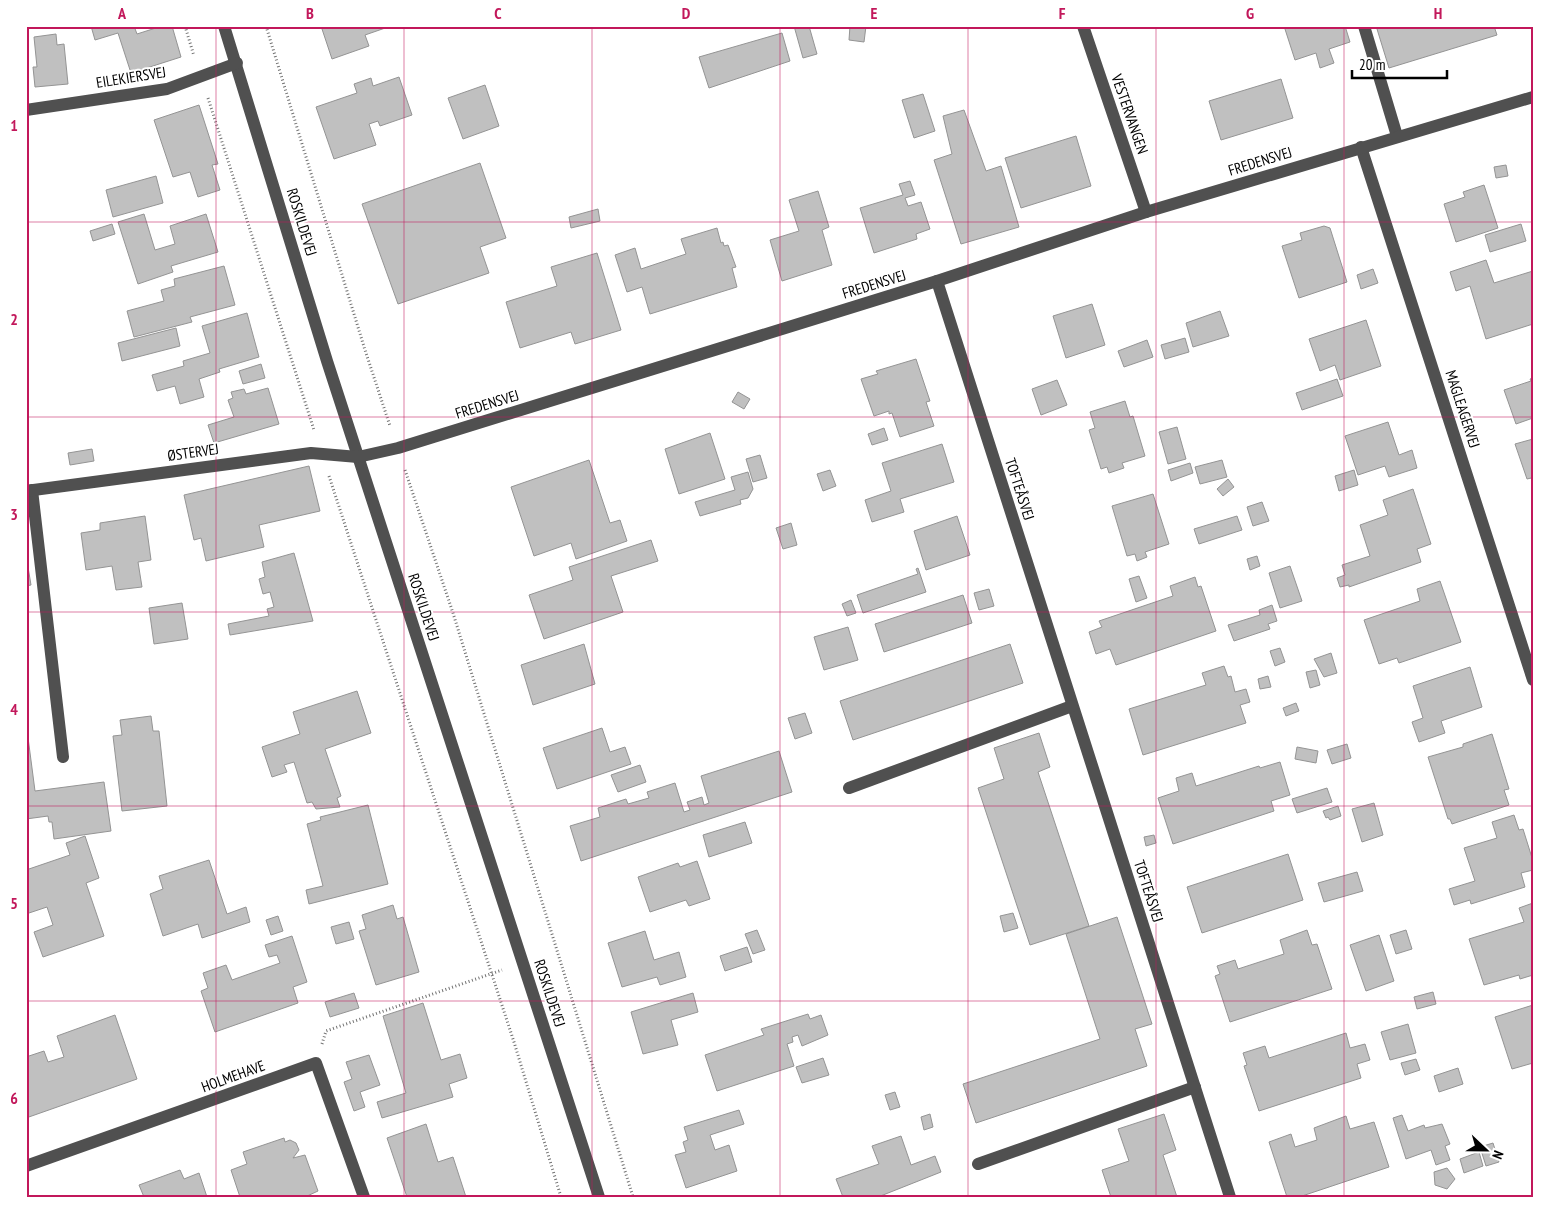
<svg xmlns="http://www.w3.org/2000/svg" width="1559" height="1223" font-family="'PT Sans Narrow',sans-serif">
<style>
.building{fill:#c0c0c0;stroke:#949494}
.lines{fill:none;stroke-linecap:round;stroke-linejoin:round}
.path{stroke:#727272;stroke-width:3;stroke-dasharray:1 2.5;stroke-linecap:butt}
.minor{stroke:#505050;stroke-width:12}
.grid{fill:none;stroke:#c2185b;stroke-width:1;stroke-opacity:0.55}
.labels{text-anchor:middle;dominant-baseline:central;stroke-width:4;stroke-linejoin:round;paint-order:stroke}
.street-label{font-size:15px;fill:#000;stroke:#fff}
.neatline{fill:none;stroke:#c2185b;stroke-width:2}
.grid-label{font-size:16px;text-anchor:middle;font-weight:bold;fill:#c2185b}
</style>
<rect width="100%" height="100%" fill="#fff"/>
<g class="building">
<path d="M91,26h43l3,8 25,-8h10l9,31 -50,16 -13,-40 -23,7z"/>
<path d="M321,26h70l-26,9 4,11 -37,13z"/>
<path d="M794,26h15l8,28 -14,4z"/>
<path d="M850,26h16l-2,16 -15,-2z"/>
<path d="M1284,26h61l5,16 -21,7 5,14 -14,5 -4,-15 -21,7z"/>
<path d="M1386,26h108l3,9 -108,33 -12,-39z"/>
<path d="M782,33l8,28 -81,27 -10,-31z"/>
<path d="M56,34l1,11 7,-1 4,40 -33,3 -2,-20h4l-3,-30z"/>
<path d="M399,77l13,38 -32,11 -2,-5 -9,3 7,21 -42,14 -18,-52 41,-14 -3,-9 17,-6 2,8z"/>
<path d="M1281,79l12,39 -72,22 -12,-39z"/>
<path d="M485,85l14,41 -36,13 -15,-41z"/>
<path d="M923,94l12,37 -21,7 -12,-38z"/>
<path d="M199,105l19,59 -6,1 8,25 -22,7 -8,-25 -17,5 -19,-57z"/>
<path d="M964,110l22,61 15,-5 18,61 -58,17 -27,-84 18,-6 -9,-38z"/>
<path d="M1076,136l15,50 -70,22 -16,-50z"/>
<path d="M480,163l26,75 -26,9 9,26 -91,31 -36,-100z"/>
<path d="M1506,165l2,11 -12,2 -2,-11z"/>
<path d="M156,176l7,27 -50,14 -7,-27z"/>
<path d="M910,181l5,14 -10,3 3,8 13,-4 9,27 -14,5 1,5 -43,14 -14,-45 43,-13 -4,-11z"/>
<path d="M1484,185l14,43 -42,14 -12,-38 21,-7 -2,-5z"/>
<path d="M818,191l11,36 -7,3 10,35 -50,16 -12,-41 29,-9 -10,-31z"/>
<path d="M598,209l2,12 -29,7 -2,-11z"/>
<path d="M144,214l11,36 20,-6 -5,-18 36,-12 12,38 -47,14 2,6 -35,12 -20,-62z"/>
<path d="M112,224l3,10 -22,7 -3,-10z"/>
<path d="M1521,224l5,17 -36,11 -5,-17z"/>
<path d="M1324,226l6,2 17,54 -48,16 -17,-52 20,-6 -2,-7z"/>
<path d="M717,228l4,15 2,-1 1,4 4,-1 8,22 -4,1 5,19 -87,27 -8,-27 -15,5 -12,-37 20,-7 6,21 45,-15 -5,-15z"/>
<path d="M597,253l24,77 -46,14 -4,-12 -51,16 -14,-46 51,-16 -6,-19z"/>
<path d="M1486,260l8,23 39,-12v53l-47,15 -16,-53 -14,5 -6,-19z"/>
<path d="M224,266l11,39 -45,12 2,5 -58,15 -7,-26 37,-10 -3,-11 14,-4 -1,-7z"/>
<path d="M1373,269l5,14 -17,6 -4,-14z"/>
<path d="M1092,304l13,41 -39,13 -13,-42z"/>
<path d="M1220,311l9,25 -36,11 -7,-24z"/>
<path d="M247,313l12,44 -40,12 1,3 -21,7 5,18 -24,7 -5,-18 -18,5 -5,-16 32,-9 -1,-5 27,-8 -8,-27z"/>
<path d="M1366,320l15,46 -41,14 -5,-15 -15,6 -11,-32z"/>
<path d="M176,328l4,18 -58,15 -4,-18z"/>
<path d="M1185,338l4,14 -24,7 -4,-14z"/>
<path d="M1147,340l6,17 -29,10 -6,-16z"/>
<path d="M916,359l14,42 -4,1 8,24 -34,11 -8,-24 -3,1v-3l-15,5 -13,-37 17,-5 -2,-3z"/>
<path d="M261,364l4,14 -22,6 -4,-13z"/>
<path d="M1533,378v40l-17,6 -12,-34 27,-9 -1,-2z"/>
<path d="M1337,379l6,17 -41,14 -6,-17z"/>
<path d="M1057,380l10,25 -26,10 -9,-26z"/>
<path d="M268,388l11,36 -65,19 -6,-18 26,-8 -6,-17 5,-2 -2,-6 13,-3 2,5z"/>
<path d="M738,392l12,7 -6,10 -12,-7z"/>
<path d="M1125,401l5,16 3,-1 12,40 -23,7 2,5 -15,5 -2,-6 -6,2 -12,-39 6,-2 -5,-16z"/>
<path d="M1388,422l11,33 13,-5 5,18 -28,9 -4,-11 -27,9 -13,-39z"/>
<path d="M1177,427l9,32 -18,5 -9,-32z"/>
<path d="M884,428l4,12 -16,5 -4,-11z"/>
<path d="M710,433l15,46 -46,15 -14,-45z"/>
<path d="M1533,439v44l-2,-5 -4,1 -12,-35z"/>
<path d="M942,444l12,38 -54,17 4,13 -32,10 -7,-22 26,-9 -9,-28z"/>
<path d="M92,449l2,12 -24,4 -2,-12z"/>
<path d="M760,455l7,23 -14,4 -7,-23z"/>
<path d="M589,460l21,63 10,-3 7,21 -51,18 -5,-16 -37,13 -23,-69z"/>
<path d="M1222,460l5,17 -27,7 -5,-17z"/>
<path d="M1190,463l3,10 -22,8 -3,-11z"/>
<path d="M309,466l11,45 -61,14 5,22 -58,14 -5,-23 -7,2 -10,-45z"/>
<path d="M830,470l6,16 -13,5 -6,-17z"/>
<path d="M1354,470l4,15 -19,6 -4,-15z"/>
<path d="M748,472l5,17 -5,9 -8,2 1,4 -41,12 -5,-14 40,-12 -4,-13z"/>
<path d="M1228,479l6,8 -11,9 -6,-7z"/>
<path d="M1413,489l18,55 -14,5 4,13 -72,25v-2l-9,2 -3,-9 8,-3 -3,-10 28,-9 -10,-31 28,-10 -5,-15z"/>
<path d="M1153,494l16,50 -24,8 2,5 -10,4 -2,-7 -8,2 -15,-50z"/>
<path d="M1262,502l7,19 -16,5 -6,-19z"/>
<path d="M145,516l6,44 -13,2 4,25 -26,3 -4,-24 -26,4 -5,-37 19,-3v-7z"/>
<path d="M957,516l13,39 -44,15 -12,-39z"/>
<path d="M1237,516l5,14 -43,14 -5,-15z"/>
<path d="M791,523l6,22 -14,4 -7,-21z"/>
<path d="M651,540l7,21 -47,15 12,36 -79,27 -15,-44 44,-15 -4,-13z"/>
<path d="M294,553l19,68 -83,14 -2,-11 41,-8 -2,-7 7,-2 -4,-15 -7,2 -4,-15 6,-2 -3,-15z"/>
<path d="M26,555l5,30 -5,1z"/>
<path d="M1257,556l3,10 -10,4 -3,-11z"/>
<path d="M1290,566l12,35 -22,7 -11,-35z"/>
<path d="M918,568l8,24 -63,21 -6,-18 61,-21 -2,-5z"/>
<path d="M1139,576l8,22 -11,4 -7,-23z"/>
<path d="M1195,577l3,10 3,-1 15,45 -100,34 -6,-16 -14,5 -7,-22 13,-5 -3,-6 74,-25 -3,-10z"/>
<path d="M1440,581l21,61 -62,21 -2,-5 -18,6 -15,-44 56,-19 -3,-12z"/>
<path d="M989,589l5,17 -15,4 -5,-17z"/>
<path d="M963,595l9,28 -88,29 -9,-28z"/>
<path d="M851,600l5,13 -9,3 -5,-12z"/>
<path d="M182,603l6,36 -34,5 -5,-36z"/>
<path d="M1272,605l5,16 -9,3 2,5 -36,12 -6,-16 32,-10 -1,-5z"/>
<path d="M848,627l10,33 -34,10 -10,-33z"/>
<path d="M584,644l11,40 -62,21 -12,-40z"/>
<path d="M1010,644l13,39 -170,57 -13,-39z"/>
<path d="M1280,648l5,14 -10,4 -5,-15z"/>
<path d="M1331,653l6,20 -13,4 -10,-18z"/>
<path d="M1224,666l4,11 3,-1 4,16 11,-3 4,13 -10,3 6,18 -103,32 -14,-46 77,-24 -4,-12z"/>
<path d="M1470,667l12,40 -41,14 4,12 -26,9 -7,-20 11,-4 -10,-32z"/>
<path d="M1316,670l4,15 -10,3 -4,-16z"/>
<path d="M1268,676l3,11 -11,2 -2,-10z"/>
<path d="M357,691l14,42 -46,16 16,47 -4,2 3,9 -24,2 -4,-7 -5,1 -13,-41 -10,3 3,7 -15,5 -10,-30 38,-13 -7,-22z"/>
<path d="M1296,703l3,8 -13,5 -3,-8z"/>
<path d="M805,713l7,20 -17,6 -7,-21z"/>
<path d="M151,716l2,15h6l8,75 -45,5 -9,-75 9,-1 -2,-15z"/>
<path d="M26,722l9,69 69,-9 7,49 -57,8 -2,-17h-3l-1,-6 -22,3z"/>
<path d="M602,728l8,24 15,-5 6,17 -74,25 -14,-41z"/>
<path d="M1039,733l11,34 -12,5 51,154 -59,19 -52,-157 26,-9 -10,-31z"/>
<path d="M1492,734l17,55 -5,1 5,15 -57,19 -2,-5h-2l-20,-62 35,-10v-3z"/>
<path d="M1347,744l4,14 -19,6 -5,-14z"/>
<path d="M1297,747l21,4 -2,12 -21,-4z"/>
<path d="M779,751l13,41 -211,69 -11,-35 30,-9 -2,-9 28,-9 2,5 21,-6 -2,-6 28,-9 9,29 6,-2 -3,-8 15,-5 2,8 5,-2 -8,-27z"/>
<path d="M1280,762l10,33 -19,6 3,10 -101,33 -15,-46 21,-7 -3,-13 16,-5 4,13 63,-20 1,2z"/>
<path d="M640,765l6,17 -28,10 -7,-17z"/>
<path d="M1327,788l5,14 -35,11 -5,-14z"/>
<path d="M1374,803l9,32 -21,7 -10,-33z"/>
<path d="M368,805l20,79 -79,20 -3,-14 17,-4 -16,-62 14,-4 -1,-3z"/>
<path d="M1338,806l3,10 -11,4 -2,-3 -2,1 -3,-7z"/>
<path d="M1514,815l5,15 4,-1 10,32v9l-12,3 4,14 -54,17 -1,-4 -16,5 -5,-16 26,-8 -11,-33 33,-10 -5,-16z"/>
<path d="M745,822l7,21 -43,14 -6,-22z"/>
<path d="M1154,835l2,8 -10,3 -2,-9z"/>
<path d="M85,836l14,42 -13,5 18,53 -61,21 -9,-25 19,-7 -6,-18 -21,7v-44l44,-15 -4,-12z"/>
<path d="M1288,854l15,46 -101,33 -15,-46z"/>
<path d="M209,860l18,54 19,-7 4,15 -48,16 -4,-14 -35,12 -13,-42 13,-5 -4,-13z"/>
<path d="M697,861l13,38 -21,7 -3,-6 -36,12 -12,-35 40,-14 2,4z"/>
<path d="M1357,872l6,19 -39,11 -6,-19z"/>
<path d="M1533,903v72l-13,4 -1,-4 -35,10 -15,-46 55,-17 -5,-14z"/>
<path d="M393,905l4,14 6,-2 16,55 -43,13 -17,-54 7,-2 -4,-14z"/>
<path d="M1013,913l5,15 -14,4 -4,-16z"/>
<path d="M278,916l5,15 -12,4 -5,-15z"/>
<path d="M1117,917l35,107 -17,5 12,37 -171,57 -13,-39 137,-45 -34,-105z"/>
<path d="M349,922l5,17 -18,5 -5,-17z"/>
<path d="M757,930l8,20 -12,4 -8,-20z"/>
<path d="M1307,930l5,15 5,-1 15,45 -102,33 -15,-46 5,-2 -3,-8 18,-6 3,9 46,-15 -4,-14z"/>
<path d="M1406,930l6,19 -16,5 -6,-19z"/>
<path d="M645,931l9,29 25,-8 7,25 -26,8 -3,-8 -35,10 -14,-44z"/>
<path d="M1379,935l15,46 -28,10 -16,-46z"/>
<path d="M292,936l15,46 -14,5 5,16 -83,29 -14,-41 7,-3 -5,-15 23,-8 6,15 48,-17 -3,-8 -8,2 -4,-12z"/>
<path d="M747,947l5,15 -27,9 -5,-15z"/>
<path d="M1433,992l3,12 -19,5 -3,-12z"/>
<path d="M354,993l5,15 -29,9 -5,-15z"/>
<path d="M693,993l5,19 -27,8 7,25 -35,9 -12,-42z"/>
<path d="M423,1003l18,57 19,-6 7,24 -18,6 4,13 -71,21 -5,-16 29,-9 -23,-77z"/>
<path d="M1533,1005v58l-21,6 -17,-52z"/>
<path d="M808,1014l2,5 11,-4 7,20 -26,11 -4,-11 -6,2 1,5 -6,2 7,22 -77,25 -12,-36 59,-20 -3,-6z"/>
<path d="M115,1015l22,64 -111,39v-61l18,-6 4,11 16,-5 -7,-21z"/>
<path d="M1408,1024l8,29 -26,7 -9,-28z"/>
<path d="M1346,1033l4,15 15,-4 5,16 -13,4 4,14 -102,33 -15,-45 3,-1 -4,-12 22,-7 4,12z"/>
<path d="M369,1055l11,30 -20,7 5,15 -11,4 -10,-29 8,-3 -6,-17z"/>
<path d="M823,1058l6,17 -27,8 -6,-16z"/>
<path d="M1416,1059l4,11 -15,5 -4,-12z"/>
<path d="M1458,1068l5,16 -24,8 -5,-16z"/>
<path d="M895,1092l5,15 -10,3 -5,-15z"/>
<path d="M739,1110l5,14 -34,11 5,15 14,-5 8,26 -51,17 -11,-33 11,-3 -3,-10 5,-2 -4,-13z"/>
<path d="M930,1114l3,13 -9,3 -3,-13z"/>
<path d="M1164,1114l12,36 -13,5 14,42h-66l-9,-27 27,-9 -11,-32z"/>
<path d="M1402,1115l6,16 16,-6 1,3 17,-4 8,20 -5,2 5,14 -14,5 -5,-15 -25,9 -13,-41z"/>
<path d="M1346,1116l4,13 24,-7 15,45 -90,30h-12l-18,-55 22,-8 4,13 22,-7 -3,-12z"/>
<path d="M426,1124l12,38 15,-5 13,40h-59l-20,-59z"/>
<path d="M901,1136l10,29 24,-9 6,16 -63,25h-35l-7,-18 43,-15 -7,-18z"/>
<path d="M284,1138l1,4 5,-2 6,3 3,7 -6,8 12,-3 13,36 -13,6h-65l-9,-27 16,-6 -4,-12z"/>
<path d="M1493,1143l6,19 -13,4 -6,-19z"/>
<path d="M1479,1152l4,14 -19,7 -4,-14z"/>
<path d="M1447,1168l8,11 -8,10 -12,-4 -1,-13z"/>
<path d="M180,1170l4,9 15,-6 8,24h-63l-5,-12z"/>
</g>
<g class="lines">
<g class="path">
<path d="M185,26l9,30"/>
<path d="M266,26l99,324 25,76"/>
<path d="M208,98l106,332"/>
<path d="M405,470l48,143 180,584"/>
<path d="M329,476l185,566 47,155"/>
<path d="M322,1044l4,-13 176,-61"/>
</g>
<g class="minor">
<path d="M224,26l103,335 272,836"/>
<path d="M1083,26l63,186"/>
<path d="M1364,26l33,110"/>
<path d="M26,110l141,-21 70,-26"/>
<path d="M1361,147l172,533"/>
<path d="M937,281l293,916"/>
<path d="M32,490l31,267"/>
<path d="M26,491l285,-38 47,4 40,-9 539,-167 209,-69 387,-115"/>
<path d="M849,788l223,-82"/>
<path d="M978,1164l217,-77"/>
<path d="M26,1166l290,-103 48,134"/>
</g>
</g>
<path class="grid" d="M216,26v1171M404,26v1171M592,26v1171M780,26v1171M968,26v1171M1156,26v1171M1344,26v1171M26,222h1507M26,417h1507M26,612h1507M26,806h1507M26,1001h1507"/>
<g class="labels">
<g class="street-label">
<text transform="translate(131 77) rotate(-9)">EILEKIERSVEJ</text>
<text transform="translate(1130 114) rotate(71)">VESTERVANGEN</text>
<text transform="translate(1260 161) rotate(-17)">FREDENSVEJ</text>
<text transform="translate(302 222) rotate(73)">ROSKILDEVEJ</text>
<text transform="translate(874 284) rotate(-17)">FREDENSVEJ</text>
<text transform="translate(487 404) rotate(-17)">FREDENSVEJ</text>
<text transform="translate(1463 409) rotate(72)">MAGLEAGERVEJ</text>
<text transform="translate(193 452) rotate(-8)">ØSTERVEJ</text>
<text transform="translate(1020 489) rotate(72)">TOFTEÅSVEJ</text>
<text transform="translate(424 607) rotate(72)">ROSKILDEVEJ</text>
<text transform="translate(1149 891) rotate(72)">TOFTEÅSVEJ</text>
<text transform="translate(550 993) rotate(72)">ROSKILDEVEJ</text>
<text transform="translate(233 1076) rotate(-20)">HOLMEHAVE</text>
</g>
</g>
<rect width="1559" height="1223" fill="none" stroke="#ffffff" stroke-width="55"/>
<g transform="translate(1486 1150) rotate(112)" stroke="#ffffff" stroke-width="4" paint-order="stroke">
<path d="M0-4L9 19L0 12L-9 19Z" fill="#000000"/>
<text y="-8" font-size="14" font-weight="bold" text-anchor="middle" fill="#000000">N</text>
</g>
<path d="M1352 70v8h95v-8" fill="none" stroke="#000000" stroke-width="2.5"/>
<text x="1359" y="70" font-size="15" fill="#000000" stroke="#ffffff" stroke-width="4" paint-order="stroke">20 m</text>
<rect x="28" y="28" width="1504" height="1168" class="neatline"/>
<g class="grid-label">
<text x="122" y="19">A</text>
<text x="310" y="19">B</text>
<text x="498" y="19">C</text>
<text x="686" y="19">D</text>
<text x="874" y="19">E</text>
<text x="1062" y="19">F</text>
<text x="1250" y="19">G</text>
<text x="1438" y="19">H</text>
<text x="14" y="131">1</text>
<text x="14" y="325">2</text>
<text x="14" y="520">3</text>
<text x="14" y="715">4</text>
<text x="14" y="909">5</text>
<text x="14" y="1104">6</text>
</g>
</svg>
